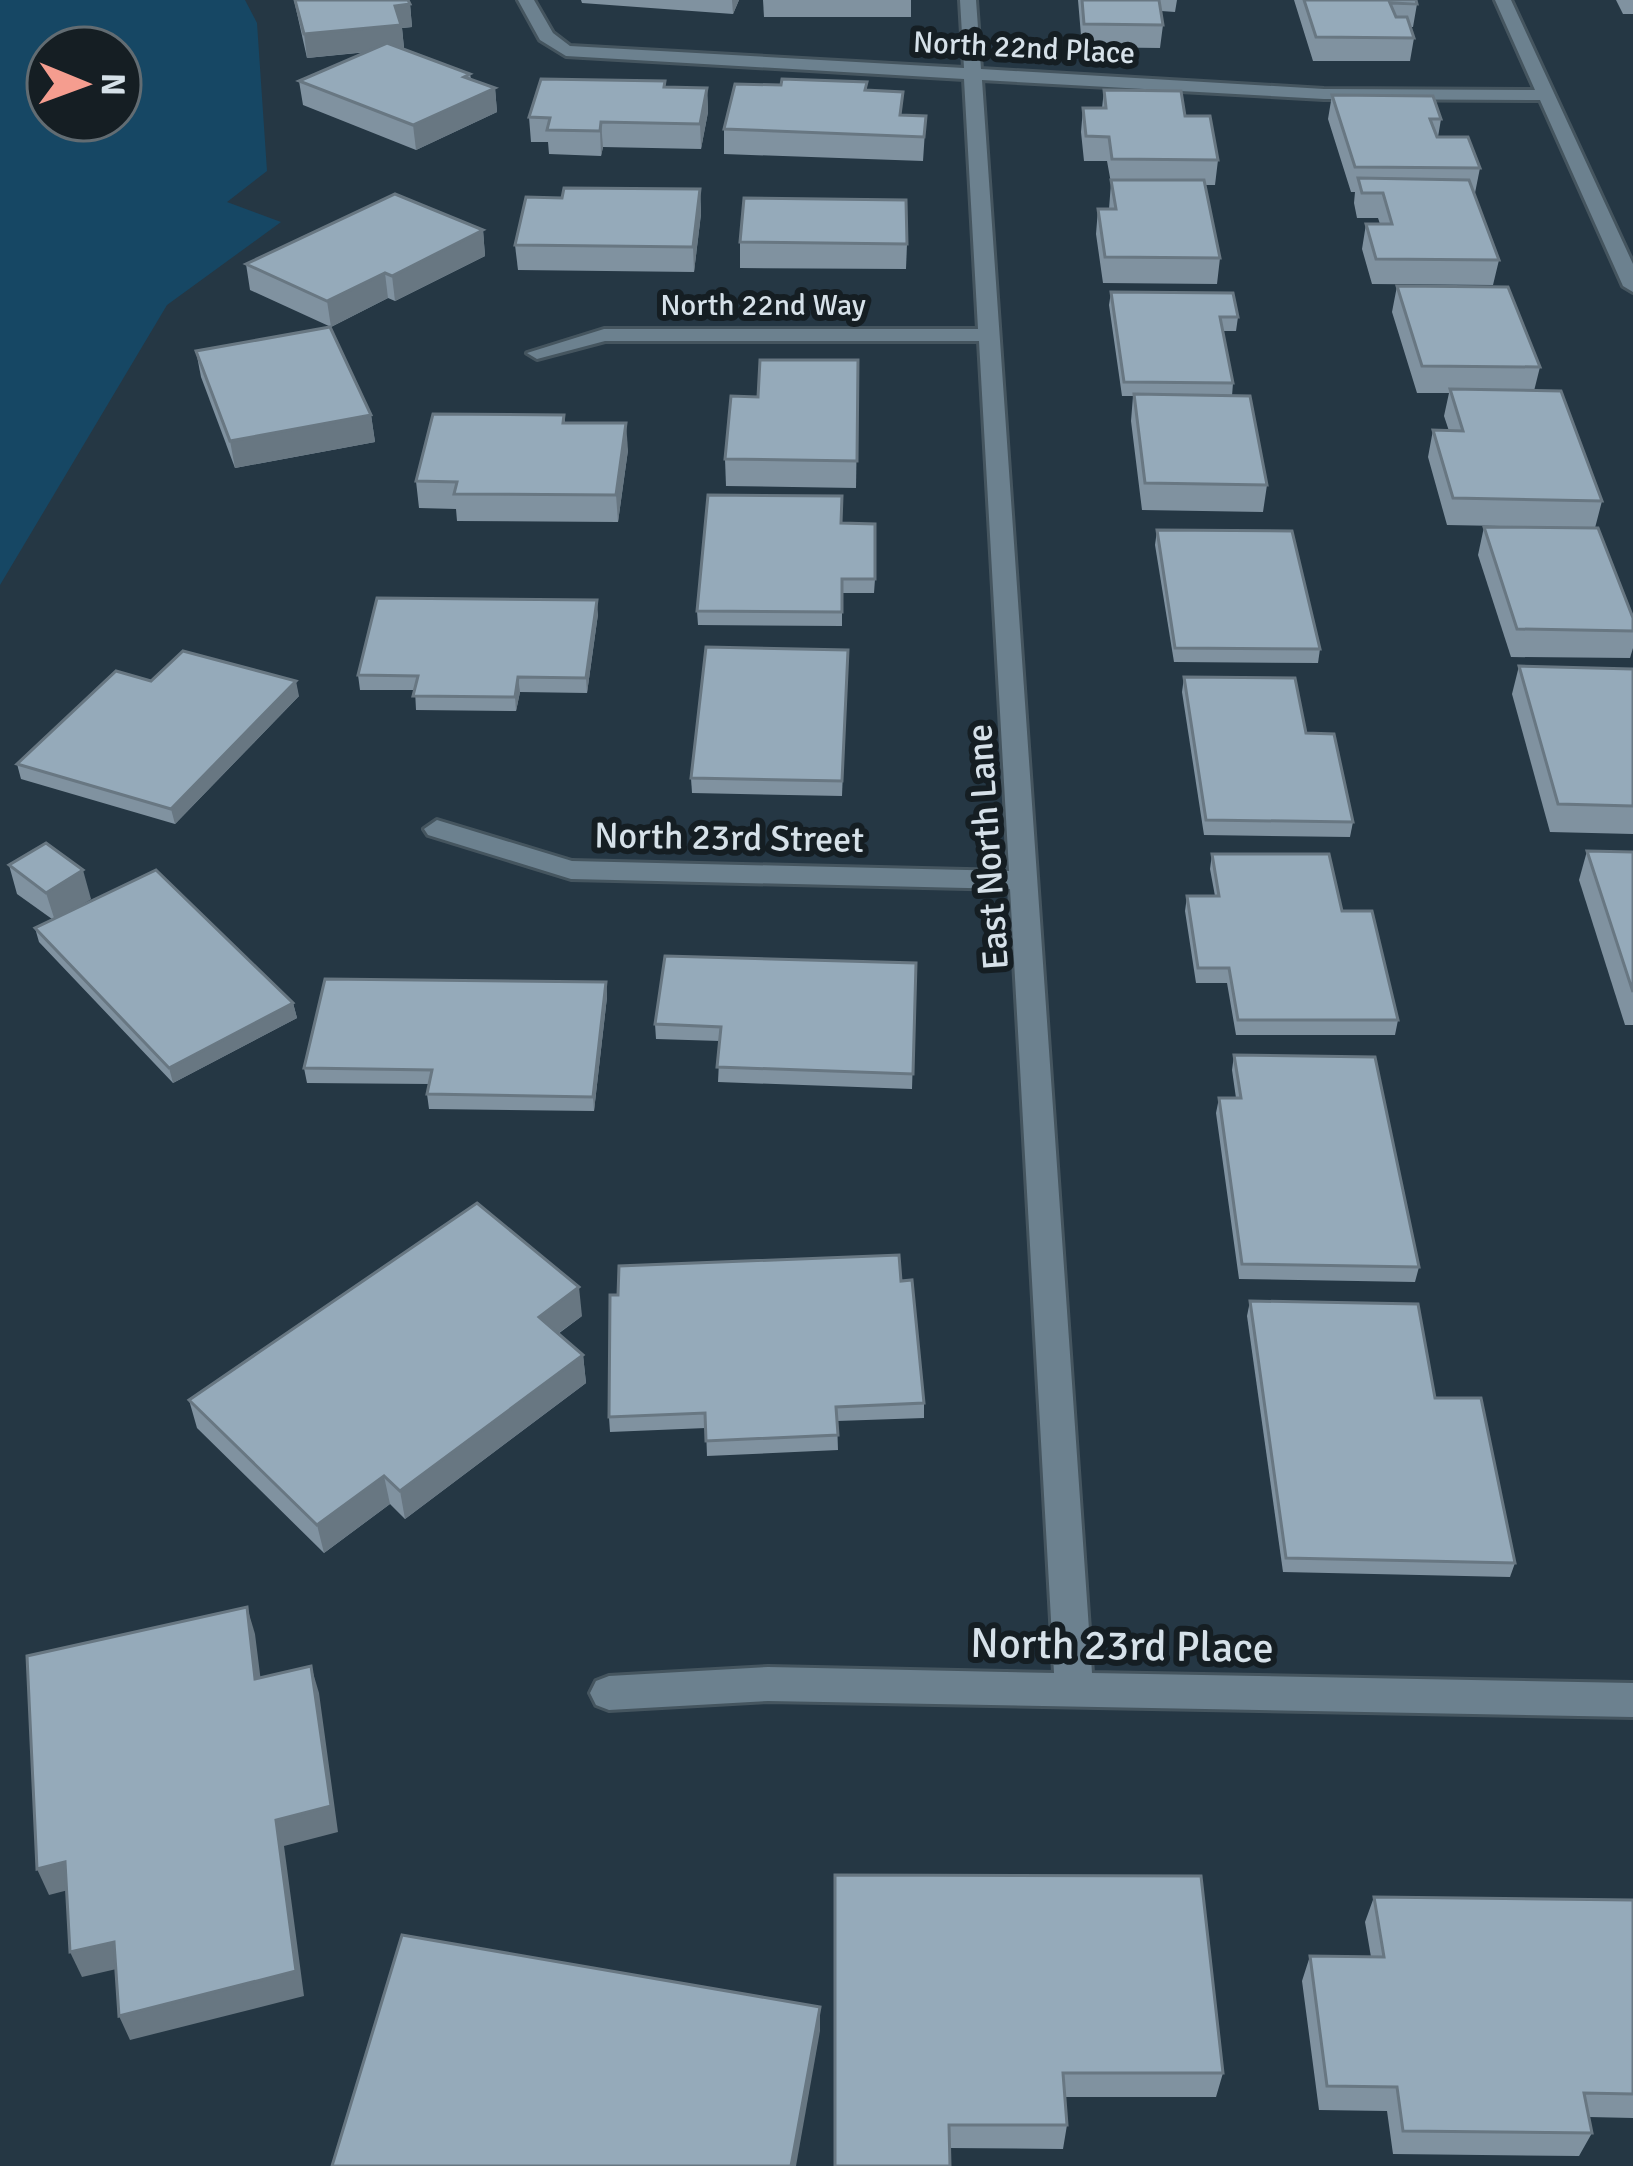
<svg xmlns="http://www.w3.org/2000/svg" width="1633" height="2166" font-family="Signika,sans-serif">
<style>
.green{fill:#164764;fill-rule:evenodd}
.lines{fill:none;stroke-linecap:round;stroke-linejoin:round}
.street-casing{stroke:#45555f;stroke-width:6}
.street{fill:#6c818f;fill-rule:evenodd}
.wall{fill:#8092a0}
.shaded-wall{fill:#687782}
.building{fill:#95aaba;stroke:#687782;stroke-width:3}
.labels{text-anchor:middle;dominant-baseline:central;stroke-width:12;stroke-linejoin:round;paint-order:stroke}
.far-street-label{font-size:30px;fill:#d6e1e9;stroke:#151e23}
.street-label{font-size:36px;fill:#d6e1e9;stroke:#151e23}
.near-street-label{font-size:42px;fill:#d6e1e9;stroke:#151e23}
</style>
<rect width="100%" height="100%" fill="#253744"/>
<path class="green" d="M0,0h245l12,23 10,148 -40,31 54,20 -114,83 -167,280zM48,48h72v72h-72z"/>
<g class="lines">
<g class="street-casing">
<path id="street" d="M518,0h16l19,33 17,13 394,22 -4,-68h16l5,69 343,20 211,1 -40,-90h16l122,264v28l-10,-6 -83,-186 -216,-1 -342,-19 110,1593 541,10v34l-865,-16 -159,9 -13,-5 -6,-12 6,-12 13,-5 159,-9 286,6 -44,-784 -439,-10 -143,-44 -4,-6 13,-9 135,41 437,10 -30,-530h-374l-68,18 -10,-6 77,-24h374l-14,-250 -398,-23 -26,-16z"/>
</g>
<use href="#street" class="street"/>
</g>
<g class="wall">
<path d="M294,0l116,4 2,23 -10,1 2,20h-4l70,26 1,5 24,9 2,24 -81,38 -113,-45 -4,-24 69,-29 -61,6z"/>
<path d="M581,0h158l-6,14 -151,-11z"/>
<path d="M763,0h148v17h-147z"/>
<path d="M1078,0h99l-2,12 -14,-1 2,14 -3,23 -78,-1z"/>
<path d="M1294,0h122l1,4 -4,23h-3l4,11 -4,23h-97z"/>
<path d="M1616,0h17v14h-10z"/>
<path d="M665,81v6l42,1 1,24 -7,37 -98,-2 -2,9 -52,-2 -1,-12h-17l-2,-25z"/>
<path d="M867,82v8l36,26h23l-3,45 -199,-7v-25l57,-44z"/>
<path d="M1104,90l81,26 33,44 -3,25h-10l15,73 -3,26 -114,-1 -7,-49 2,-25h11l2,-26 -4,-22h-23l-3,-29 2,-24h19z"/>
<path d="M1332,95l109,24 -3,18 42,31 -5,25h-1l25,67 -6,25 -121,-1 -10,-35 4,-25h14l-2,-6h-21l-3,-15 1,-11h-4l-23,-73z"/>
<path d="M700,189l1,25 -7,58 -176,-2 -3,-25 47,-47z"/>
<path d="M483,230l2,26 -90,45 -7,-3 -57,29 -81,-37 -4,-26z"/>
<path d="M740,242l167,2 -1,25 -166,-1z"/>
<path d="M1397,286l143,81 -6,24 68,110 -7,27 -148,-3 -19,-68 5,-27 16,1 -5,-15 5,-23h-32l-25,-81z"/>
<path d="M1111,292l127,25 -2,14h-13l10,52 -1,13 35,89 -4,27 -121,-2 -11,-89 2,-25h-11l-13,-91z"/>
<path d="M196,351l175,64 4,27 -140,26 -34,-91z"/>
<path d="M858,360l-2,128 -130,-2 -1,-27 33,-62z"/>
<path d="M564,415l1,8 63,27 -10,72 -161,-1 -1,-12 -37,-1 -3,-27z"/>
<path d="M841,523l34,56 -1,14h-32v33l-144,-1 -1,-14z"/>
<path d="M1484,527l149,91v30l-3,10 -119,-1 -33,-102z"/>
<path d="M1157,530l163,119 -2,14 -144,-1 -19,-117z"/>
<path d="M598,614l-11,79 -67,-1 -4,19 -100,-1 -1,-20h-55l-2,-15z"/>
<path d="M848,650l-6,146 -150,-3 -1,-15z"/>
<path d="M1519,666l114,3v165l-83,-2 -38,-138z"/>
<path d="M1184,677l122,56 47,89 -3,15 -146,-2 -22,-143z"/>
<path d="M151,681l148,15 -124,128 -154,-45 -4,-15z"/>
<path d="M1587,851l46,1v173h-8l-46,-145z"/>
<path d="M1212,854l130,57 56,109 -3,15h-159l-9,-52h-31l-11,-72 2,-15h28l-5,-27z"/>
<path d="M9,865l82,34 -12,7 214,97 4,15 -124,65 -134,-141 -4,-14 17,-9 -35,-25z"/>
<path d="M916,963l-4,126 -194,-7 2,-41 -64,-2 -1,-15z"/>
<path d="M606,982l1,15 -13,114 -165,-2 -2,-15 2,-10 -122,-1 -3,-15z"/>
<path d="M1234,1055l185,212 -4,15 -176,-3 -23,-166 3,-15h17l-4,-28z"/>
<path d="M901,1281l23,122v15l-87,3 1,29 -131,6 -1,-28 -96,4 -1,-15z"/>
<path d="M1250,1301l185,97 80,165 -5,14 -227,-5 -36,-256z"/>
<path d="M582,1316l-24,18 25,21 3,28 -181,136 -15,-15 -66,49 -127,-125 -8,-28z"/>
<path d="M835,1875l388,198 -7,24h-151l2,28 -4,24 -114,-1z"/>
<path d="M1374,1897l259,3v218l-44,-1 3,16 -13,23 -186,-2 -6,-43 -68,-1 -17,-129 8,-25 61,1 -6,-35z"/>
</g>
<g class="shaded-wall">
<path d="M732,0h7l-6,14z"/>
<path d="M410,4l2,23 -10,1 2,20 -97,10 -3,-24 91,-28z"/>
<path d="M495,88l2,24 -81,38 -3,-25z"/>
<path d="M707,88l1,24 -7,37 -1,-25z"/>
<path d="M601,122l2,25 -2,9 -1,-25z"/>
<path d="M700,189l1,25 -7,58 -1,-25z"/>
<path d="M483,230l2,26 -90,45 -3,-25z"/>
<path d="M385,273l3,25 -57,29 -4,-26z"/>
<path d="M371,415l4,27 -140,26 -5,-27z"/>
<path d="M626,423l2,27 -10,72 -2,-27z"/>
<path d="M597,600l1,14 -11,79 -1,-15z"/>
<path d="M518,677l2,15 -4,19 -1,-14z"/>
<path d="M296,681l3,15 -124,128 -4,-15z"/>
<path d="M83,870l8,29 -36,22 -9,-28z"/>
<path d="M606,982l1,15 -13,114 -1,-14z"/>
<path d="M293,1003l4,15 -124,65 -4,-15z"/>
<path d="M579,1287l3,29 -40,29 -3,-28z"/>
<path d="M583,1355l3,28 -181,136 -5,-28z"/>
<path d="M384,1476l6,28 -66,49 -7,-28z"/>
<path d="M247,1607l8,27 9,72 -9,-27z"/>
<path d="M311,1666l8,27 19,139 -54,14 20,150 -174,44 -11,-24z"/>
<path d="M65,1862l11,26 -27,7 -12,-26z"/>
<path d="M114,1942l11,25 -43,10 -12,-25z"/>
<path d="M820,2007v24l-24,135h-5z"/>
</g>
<g class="building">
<path d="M295,0h113l2,4 -15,2 6,19 -97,9z"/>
<path d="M1082,0h77l4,25 -79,-1z"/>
<path d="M1304,0h112l1,4 -27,-1 6,14h11l7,21 -98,-1z"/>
<path d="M387,43l83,31 -6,3 31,11 -82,37 -114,-44z"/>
<path d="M541,79l124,2 -1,6 43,1 -7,36 -99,-2 -1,9 -53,-1 3,-12 -21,-1z"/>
<path d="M782,79l85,3 -2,8 38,2 -3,23 26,1 -2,21 -200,-8 11,-45 46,1z"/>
<path d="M1104,90l77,1 4,25h25l8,44 -106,-1 -3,-22 -23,-1 -3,-28h23z"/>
<path d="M1332,95l101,1 8,23h-11l7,18h31l12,31 -125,-1z"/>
<path d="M1358,178l111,2 30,80 -123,-1 -10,-35h26l-9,-31h-21z"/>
<path d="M1111,180h93l16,78 -115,-1 -7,-48h18z"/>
<path d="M564,188l136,1 -7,58 -178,-2 11,-48 36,1z"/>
<path d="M395,194l88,36 -91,46 -7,-3 -58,28 -81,-37z"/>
<path d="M744,198l162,2 1,44 -167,-2z"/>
<path d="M1397,286l111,1 32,80 -118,-1z"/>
<path d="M1111,292l122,1 5,24h-18l13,66 -109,-1z"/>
<path d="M330,327l41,88 -141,26 -34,-90z"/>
<path d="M760,360h98l-1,101 -132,-2 6,-63 27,1z"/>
<path d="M1450,389l111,2 41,110 -149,-3 -20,-68 30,1z"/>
<path d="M1134,394l116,2 17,89 -122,-2z"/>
<path d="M433,414l131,1 -1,8h63l-10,72 -162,-1 3,-12 -41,-1z"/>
<path d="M708,495l134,1 -1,27 34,1v55h-33v33l-145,-1z"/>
<path d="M1484,527l114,1 35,90v13l-116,-2z"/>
<path d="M1157,530l135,1 28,118 -145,-1z"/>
<path d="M377,598l220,2 -11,78 -68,-1 -3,20 -102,-1 5,-20 -60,-1z"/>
<path d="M706,647l142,3 -6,131 -151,-3z"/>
<path d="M183,651l113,30 -125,128 -154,-45 99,-93 35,10z"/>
<path d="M1519,666l114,3v137l-75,-2z"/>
<path d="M1184,677l111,1 11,55 28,1 19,88 -147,-2z"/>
<path d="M46,843l37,27 -37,23 -37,-28z"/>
<path d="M1587,851l46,1v140z"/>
<path d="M1212,854h117l13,57h30l26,109h-160l-9,-52h-31l-11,-72h32z"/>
<path d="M156,870l137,133 -124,65 -134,-140z"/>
<path d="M665,956l251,7 -3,111 -196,-7 4,-40 -66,-3z"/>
<path d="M325,979l281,3 -13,115 -166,-3 5,-24 -128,-2z"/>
<path d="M1234,1055l141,2 44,210 -177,-3 -23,-166h22z"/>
<path d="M477,1203l102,84 -40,30 44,38 -183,136 -16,-15 -67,49 -128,-125z"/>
<path d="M899,1255l2,26 11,-1 12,123 -88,4 2,28 -132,6 -1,-28 -96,4 1,-122h8l1,-29z"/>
<path d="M1250,1301l168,3 17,94h46l34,165 -229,-5z"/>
<path d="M247,1607l8,72 56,-13 20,140 -55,14 20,151 -177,45 -5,-74 -44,10 -5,-90 -28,7 -10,-213z"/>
<path d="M835,1875l366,1 22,197h-160l4,52h-118l1,41h-115z"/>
<path d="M1374,1897l259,3v194l-49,-1 8,40 -189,-2 -6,-44 -70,-1 -17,-130 74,1z"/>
<path d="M402,1935l418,72 -29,159h-459z"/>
</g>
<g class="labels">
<g class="far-street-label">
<text transform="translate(1024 48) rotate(3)">North 22nd Place</text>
<text x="763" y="305">North 22nd Way</text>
</g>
<g class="street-label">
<text transform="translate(729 838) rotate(1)">North 23rd Street</text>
<text transform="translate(988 847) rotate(-94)">East North Lane</text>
</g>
<g class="near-street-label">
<text transform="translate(1122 1646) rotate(1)">North 23rd Place</text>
</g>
</g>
<g transform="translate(84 84) rotate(91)"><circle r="57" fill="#151e23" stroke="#626c72" stroke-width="3"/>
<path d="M0-9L21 45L0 30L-21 45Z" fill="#f59d8f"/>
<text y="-18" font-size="33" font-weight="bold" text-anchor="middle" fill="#d6e1e9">N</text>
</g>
</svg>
